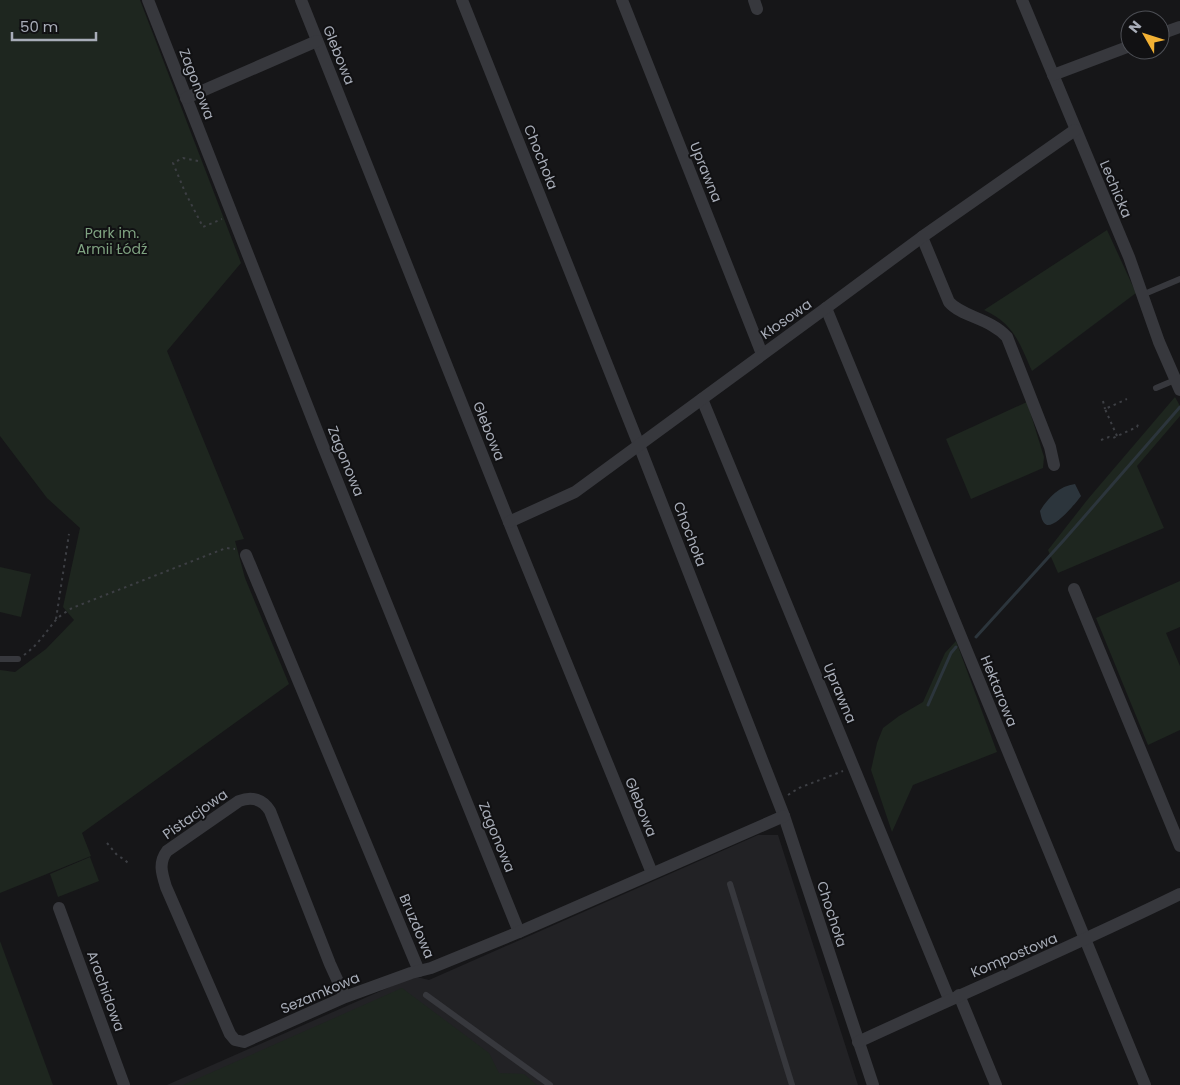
<svg xmlns="http://www.w3.org/2000/svg" width="1180" height="1085" font-family="Poppins,sans-serif">
<style>
.built{fill:#222225}
.green{fill:#1e261f}
.water{fill:#2c353c}
.lines{fill:none;stroke-linecap:round;stroke-linejoin:round}
.stream{stroke:#2c353c;stroke-width:3}
.path{stroke:#3d3f44;stroke-width:2;stroke-dasharray:2.5 4;stroke-linecap:butt}
.service{stroke:#37383d;stroke-width:6}
.minor{stroke:#37383d;stroke-width:12}
.labels{text-anchor:middle;dominant-baseline:central;stroke-width:4;stroke-linejoin:round;paint-order:stroke}
.street-label{font-size:14px;fill:#a8adb8;stroke:#111113}
.park-label{font-size:14px;fill:#7fa381;stroke:#111113}
</style>
<rect width="100%" height="100%" fill="#161618"/>
<path class="built" d="M758,835h20l80,250h-691l241,-106 9,-2 12,3z"/>
<g class="green">
<path d="M0,0h140l101,263 -74,88 77,188 -9,2 10,37 44,106 -207,149 9,23 -91,37v-223l15,2 31,-23 28,-29 -11,-13 17,-79 -33,-30 -47,-62z"/>
<path d="M1107,230l29,63 -104,78c-13,-29 -18,-47 -48,-61z"/>
<path d="M1175,397l5,9v10l-43,50 27,62 -106,45 -10,-23 40,-51z"/>
<path d="M1027,402l17,55 -1,11 -72,31 -25,-60z"/>
<path d="M0,567l31,7 -10,43 -21,-5z"/>
<path d="M1180,581v46l-14,6 14,33v64l-32,15 -52,-127z"/>
<path d="M956,641l41,111 -84,33 -21,47 -21,-62 6,-27 6,-15 16,-12 24,-14 22,-49z"/>
<path d="M90,857l9,24 -41,16 -8,-23z"/>
<path d="M0,941l53,144h-53z"/>
<path d="M402,988l87,65 10,20 25,1 13,11h-354z"/>
</g>
<path class="water" d="M1075,484l6,12c-5,7 -25,31 -34,29 -5,-2 -6,-9 -7,-14 8,-13 19,-25 35,-27z"/>
<g class="lines">
<g class="stream">
<path d="M976,637l88,-97 116,-133"/>
<path d="M928,705l23,-52 5,-6"/>
</g>
<g class="path">
<path d="M198,161l-15,-3 -10,5 12,29 18,35 19,-8"/>
<path d="M1103,401l2,8"/>
<path d="M1117,436l-12,-27 22,-10"/>
<path d="M1101,440l8,-3 4,1 24,-11 2,-5"/>
<path d="M56,619l13,-85"/>
<path d="M24,655c13,-9 21,-22 31,-34 4,-5 11,-9 17,-13l154,-60 9,1"/>
<path d="M788,795l11,-7 44,-17"/>
<path d="M107,843l10,12 8,5 3,3"/>
</g>
<g class="service">
<path d="M1142,295l38,-16"/>
<path d="M1156,388l19,-8"/>
<path d="M0,659h18"/>
<path d="M730,884l62,201"/>
<path d="M426,995l124,90"/>
</g>
<g class="minor">
<path d="M148,0l175,446 196,486"/>
<path d="M301,0l214,537 137,336"/>
<path d="M462,0l177,445 145,371 89,269"/>
<path d="M622,0l140,354"/>
<path d="M754,0l3,9"/>
<path d="M1022,0l107,257 30,85 21,48"/>
<path d="M1160,34l20,-7"/>
<path d="M1053,75l77,-29"/>
<path d="M186,98l131,-57"/>
<path d="M922,237l27,65c13,15 41,16 58,35l43,110 4,18"/>
<path d="M826,308l319,777"/>
<path d="M702,399l247,600"/>
<path d="M509,522l66,-30 251,-184 96,-71 153,-107"/>
<path d="M246,555l173,416"/>
<path d="M1074,589l106,257"/>
<path d="M59,908l65,177"/>
<path d="M959,995l37,90"/>
<path d="M345,997l-15,-33 -60,-153c-7,-12 -18,-15 -31,-10l-72,50c-9,12 -5,23 -1,36l64,147 5,6 9,2 101,-45 66,-24 20,-5 88,-36 265,-116"/>
<path d="M858,1042c108,-50 216,-96 322,-148"/>
</g>
</g>
<g class="labels">
<g class="street-label">
<text transform="translate(339 55) rotate(68)">Glebowa</text>
<text transform="translate(197 84) rotate(69)">Zagonowa</text>
<text transform="translate(541 157) rotate(68)">Chochoła</text>
<text transform="translate(706 172) rotate(68)">Uprawna</text>
<text transform="translate(1116 189) rotate(67)">Lechicka</text>
<text transform="translate(786 319) rotate(-35)">Kłosowa</text>
<text transform="translate(489 431) rotate(68)">Glebowa</text>
<text transform="translate(346 461) rotate(68)">Zagonowa</text>
<text transform="translate(690 534) rotate(69)">Chochoła</text>
<text transform="translate(999 691) rotate(68)">Hektarowa</text>
<text transform="translate(840 693) rotate(67)">Uprawna</text>
<text transform="translate(641 807) rotate(68)">Glebowa</text>
<text transform="translate(195 814) rotate(-35)">Pistacjowa</text>
<text transform="translate(497 837) rotate(68)">Zagonowa</text>
<text transform="translate(832 914) rotate(72)">Chochoła</text>
<text transform="translate(417 926) rotate(67)">Bruzdowa</text>
<text transform="translate(1014 955) rotate(-23)">Kompostowa</text>
<text transform="translate(106 991) rotate(70)">Arachidowa</text>
<text transform="translate(320 993) rotate(-23)">Sezamkowa</text>
</g>
<g class="park-label">
<text x="112" y="233">Park im.<tspan x="112" dy="16">Armii Łódź</tspan></text>
</g>
</g>
<g transform="translate(1145 35) rotate(309)"><circle r="24" fill="#111113" stroke="#4d4f55"/>
<path d="M0-4L9 19L0 12L-9 19Z" fill="#f2b134"/>
<text y="-8" font-size="14" font-weight="bold" text-anchor="middle" fill="#a8adb8">N</text>
</g>
<path d="M12 32v8h84v-8" fill="none" stroke="#a8adb8" stroke-width="2.5"/>
<text x="20" y="32" font-size="15" fill="#a8adb8" stroke="#111113" stroke-width="4" paint-order="stroke">50 m</text>
</svg>
